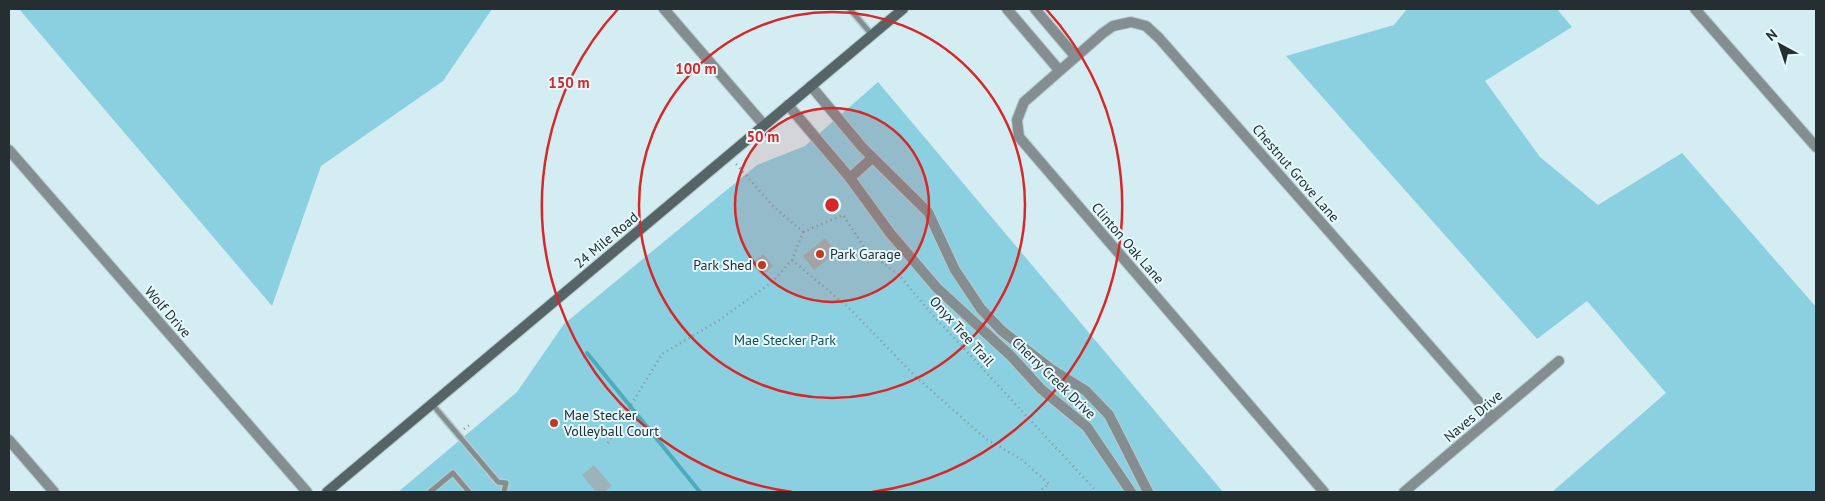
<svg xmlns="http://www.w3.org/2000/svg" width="1825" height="501" font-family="'PT Sans',sans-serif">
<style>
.green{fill:#8ad0e0}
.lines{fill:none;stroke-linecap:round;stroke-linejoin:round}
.stream{stroke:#4dabbe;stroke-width:4}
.building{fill:#9cb4b9}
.lane-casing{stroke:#b4cbcf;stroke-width:8}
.street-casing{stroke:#b4cbcf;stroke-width:12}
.secondary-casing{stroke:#b4cbcf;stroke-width:12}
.path{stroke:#839599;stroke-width:2.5;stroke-dasharray:1 4;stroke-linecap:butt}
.lane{stroke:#848e91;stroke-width:5}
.street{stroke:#848e91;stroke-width:10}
.secondary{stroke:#566467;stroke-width:10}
.ring{fill:none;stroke:#d62828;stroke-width:2.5}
.poi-dot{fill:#c4391e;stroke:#e5f9fd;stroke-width:2}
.labels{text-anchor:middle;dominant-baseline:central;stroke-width:4;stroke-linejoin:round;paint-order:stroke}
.street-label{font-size:14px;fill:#252e31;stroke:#e5f9fd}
.poi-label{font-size:14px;fill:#252e31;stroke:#e5f9fd;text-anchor:start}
.park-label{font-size:14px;fill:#154e59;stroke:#e5f9fd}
.centre{fill:#d62828;stroke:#e5f9fd;stroke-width:2.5}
.ring-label{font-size:15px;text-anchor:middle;font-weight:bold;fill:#d62828;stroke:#e5f9fd;stroke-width:4;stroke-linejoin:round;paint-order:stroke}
</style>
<rect width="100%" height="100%" fill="#d4edf2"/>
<g class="green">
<path d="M19,9h473l-49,72 -122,85 -49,140z"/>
<path d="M1407,9h150l15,18 -87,54 55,76 58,48 84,-52 134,154v185h-264l114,-99 -79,-92 -50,38 -251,-283 108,-31z"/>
<path d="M878,82l345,410h-825l119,-100 47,-68 193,-159 48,-19z"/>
</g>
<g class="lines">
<path class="stream" d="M587,353l113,139"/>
</g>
<g class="building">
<path d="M825,238l11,14 -22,18 -11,-14z"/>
<path d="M763,254l10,12 -11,10 -11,-12z"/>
<path d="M594,465l18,21 -8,6h-8l-14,-17z"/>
</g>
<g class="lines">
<g class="lane-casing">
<g id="lane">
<path d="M850,9l22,26"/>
<path d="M432,404l66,78 8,1 -2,9"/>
<path d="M430,492l23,-19 16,19"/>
</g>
</g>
<g class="street-casing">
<g id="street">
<path d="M664,9l100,116"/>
<path d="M1007,9l52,61"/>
<path d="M1035,9l40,47"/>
<path d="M1695,9l121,138"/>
<path d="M811,86l51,61 66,65 27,58 26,39 21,22 49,38 35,22 23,24 39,77"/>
<path d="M788,105l62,73 40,55 47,55 74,68 30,33 46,38 44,65"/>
<path d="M9,150l298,342"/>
<path d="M850,178l22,-20"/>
<path d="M9,440l45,52"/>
<path d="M1324,492l-305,-355 -2,-17 7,-18 79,-69 10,-7 18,-4 15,4 13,12 333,379"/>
<path d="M1404,492l155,-131"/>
</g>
</g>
<g class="secondary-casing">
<path id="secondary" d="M327,492l576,-483"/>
</g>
<g class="path">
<path d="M803,232l40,-17 23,35 33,25 31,37 167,180"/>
<path d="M792,260l57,48 67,69 70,62 35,20 28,25 -11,8"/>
<path d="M464,429l7,-5"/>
<path d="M608,443l54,-89 56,-33 54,-39 20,-22 11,-28 -30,-26 -37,-42"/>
</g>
<use href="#lane" class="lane"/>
<use href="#street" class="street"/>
<use href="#secondary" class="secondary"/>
</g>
<circle cx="832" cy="205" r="97" fill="#d62828" fill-opacity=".12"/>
<g class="ring">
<circle cx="832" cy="205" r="97"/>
<circle cx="832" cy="205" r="193"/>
<path d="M792 492A290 290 0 0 1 618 9M1046 9A290 290 0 0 1 872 492"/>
</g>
<g class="poi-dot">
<circle cx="820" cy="254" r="5"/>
<circle cx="762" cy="265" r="5"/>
<circle cx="554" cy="423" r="5"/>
</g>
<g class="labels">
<g class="street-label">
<text transform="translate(1296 173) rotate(49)">Chestnut Grove Lane</text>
<text transform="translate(606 240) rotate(-40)">24 Mile Road</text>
<text transform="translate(1128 243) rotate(49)">Clinton Oak Lane</text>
<text transform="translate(168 312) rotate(49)">Wolf Drive</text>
<text transform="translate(962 331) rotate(48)">Onyx Tree Trail</text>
<text transform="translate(1054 378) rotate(44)">Cherry Creek Drive</text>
<text transform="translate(1473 416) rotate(-40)">Naves Drive</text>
</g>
<g class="poi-label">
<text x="830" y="254">Park Garage</text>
<text x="752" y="265" text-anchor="end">Park Shed</text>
<text x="564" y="415">Mae Stecker<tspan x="564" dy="16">Volleyball Court</tspan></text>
</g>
<g class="park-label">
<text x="785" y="340">Mae Stecker Park</text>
</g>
</g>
<circle cx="832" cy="205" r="8" class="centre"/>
<g class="ring-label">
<text x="696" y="74">100 m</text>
<text x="569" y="88">150 m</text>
<text x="763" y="142">50 m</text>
</g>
<rect width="1825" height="501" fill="none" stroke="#252e31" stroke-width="20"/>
<g transform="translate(1780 45) rotate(320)" stroke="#e5f9fd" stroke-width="4" paint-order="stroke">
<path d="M0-4L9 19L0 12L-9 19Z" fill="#252e31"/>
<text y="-8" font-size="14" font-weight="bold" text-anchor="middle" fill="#252e31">N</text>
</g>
</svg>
